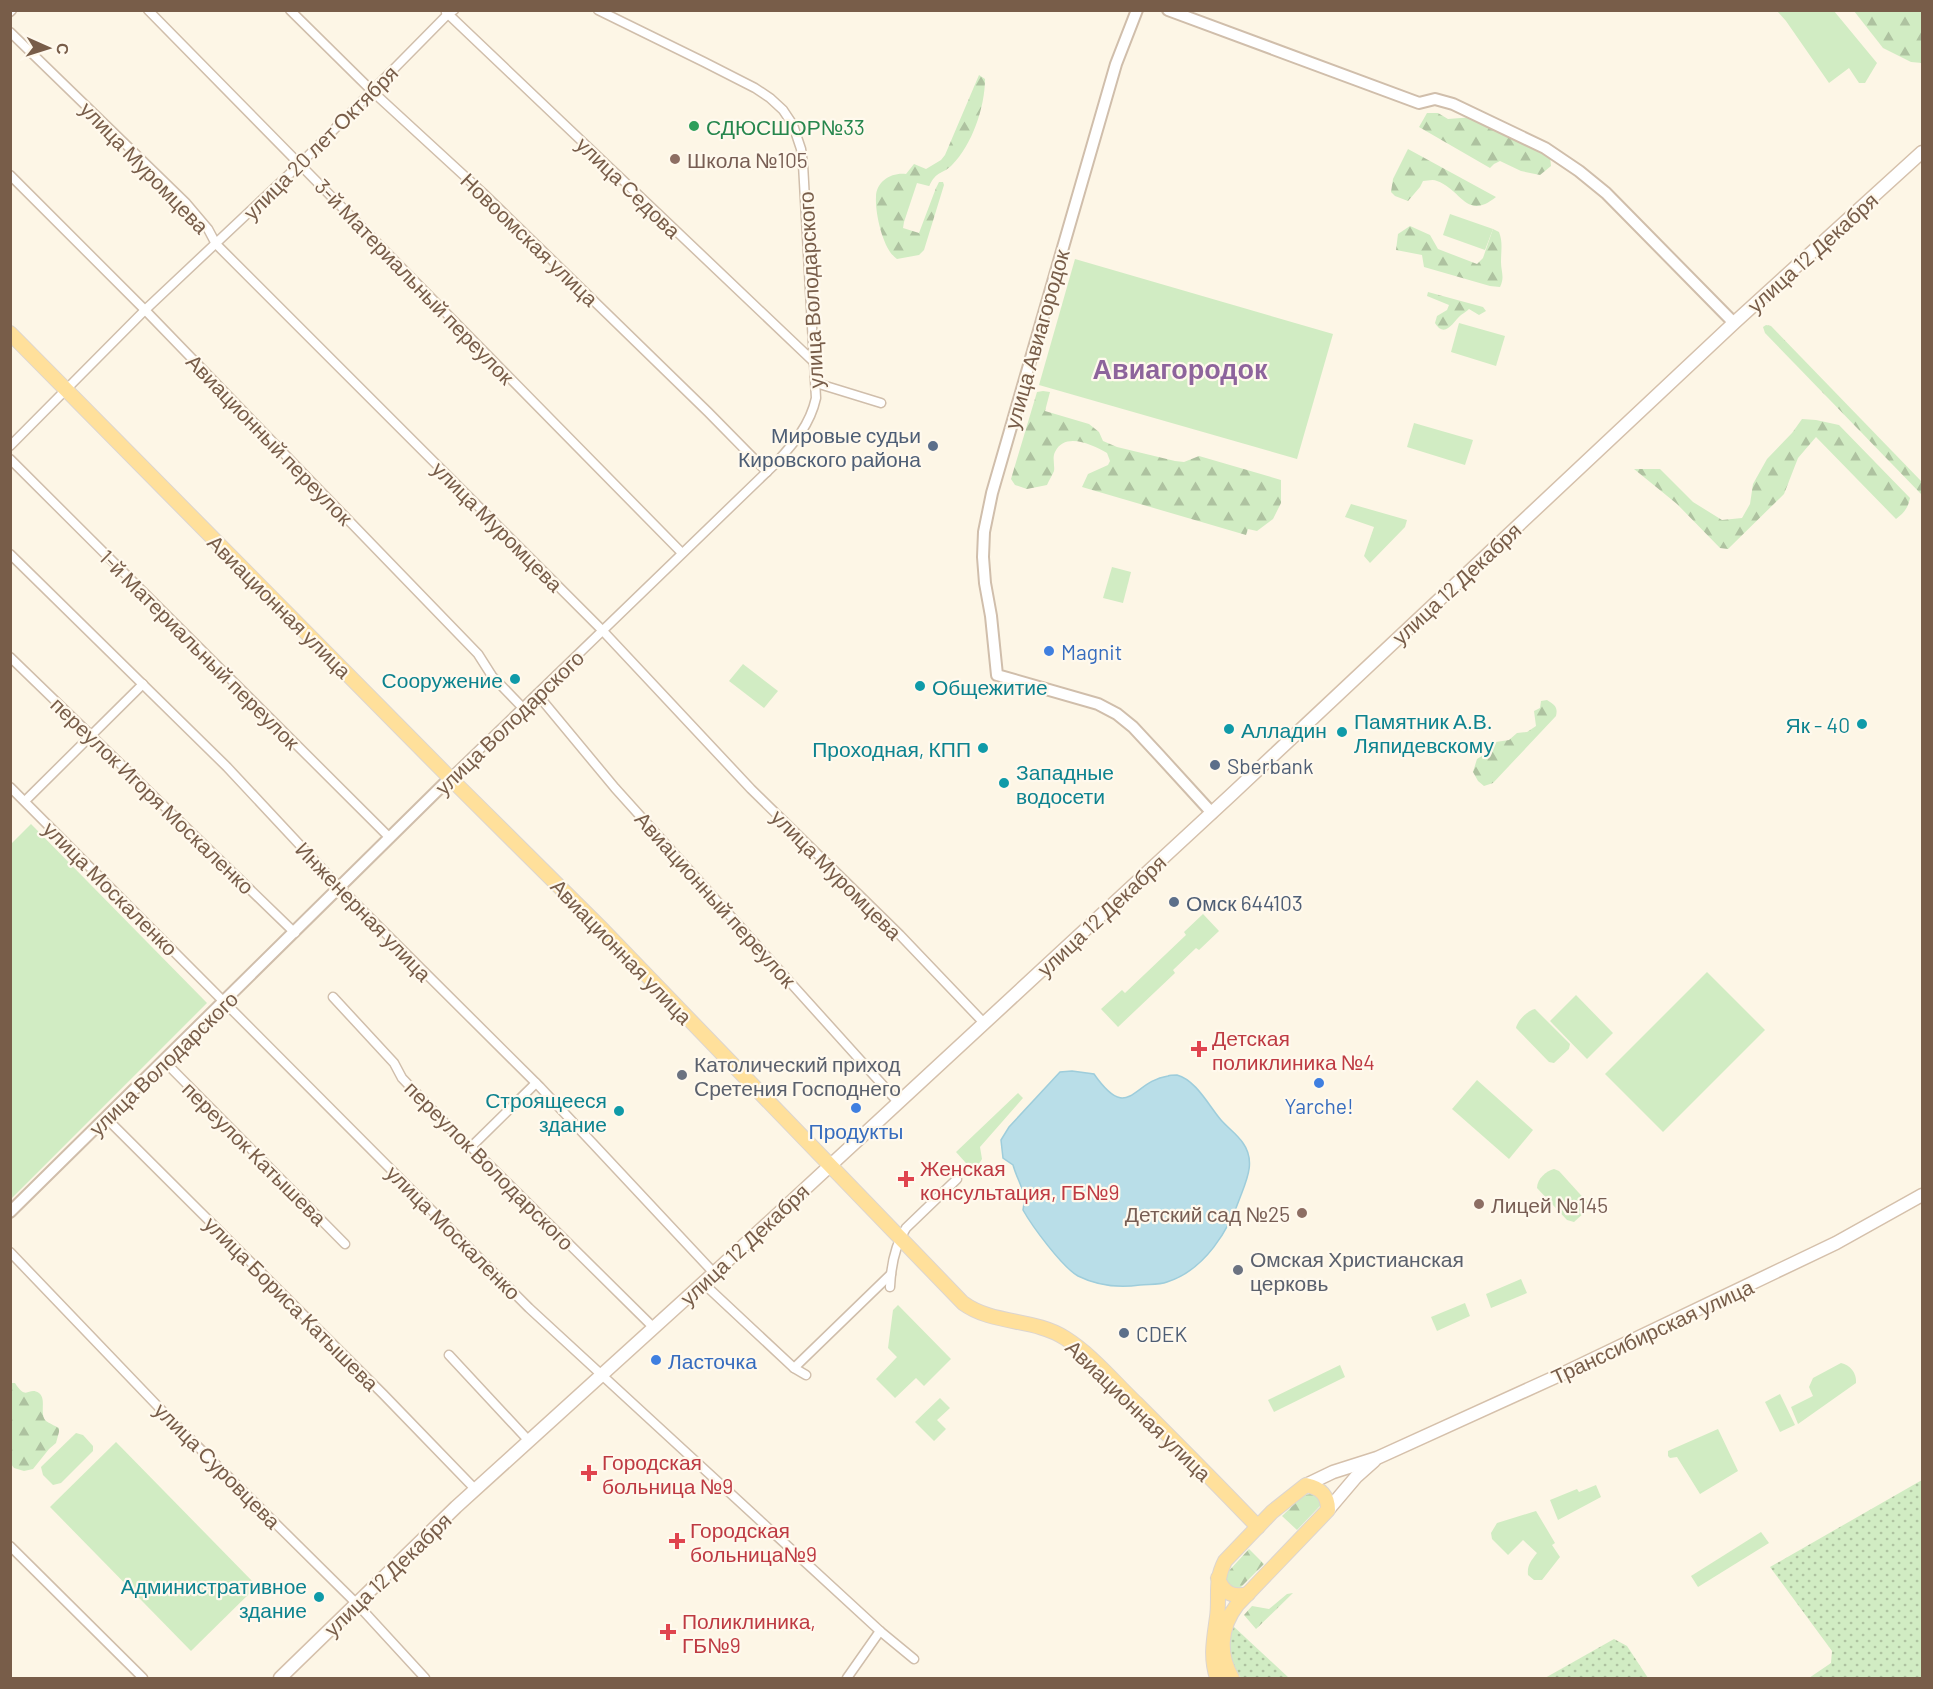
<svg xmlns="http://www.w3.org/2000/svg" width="1933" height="1689" font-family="Barlow,sans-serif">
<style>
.grass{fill:url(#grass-dots)}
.forest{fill:url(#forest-firs)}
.green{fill:#d1ecc3}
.water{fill:#b9dee8;stroke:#9ecddb;stroke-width:1.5}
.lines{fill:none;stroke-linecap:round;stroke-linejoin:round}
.minor-casing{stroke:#d0beab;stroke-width:11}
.tertiary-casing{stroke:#d0beab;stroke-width:14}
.secondary-casing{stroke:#d5c0ab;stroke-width:15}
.primary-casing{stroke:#dcd5d0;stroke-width:16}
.minor{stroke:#fff;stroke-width:8}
.tertiary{stroke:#fff;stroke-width:10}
.secondary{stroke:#fff;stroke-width:12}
.primary{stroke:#ffe09b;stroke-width:14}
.leisure-dot{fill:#2e9e5b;stroke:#fff9ed;stroke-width:2}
.education-dot{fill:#8d6e63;stroke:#fff9ed;stroke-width:2}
.service-dot{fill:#5c6f8a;stroke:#fff9ed;stroke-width:2}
.shop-dot{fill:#3f7fe0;stroke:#fff9ed;stroke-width:2}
.culture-dot{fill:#0f9aa8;stroke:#fff9ed;stroke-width:2}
.health-dot{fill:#e0444e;stroke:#fff9ed;stroke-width:2}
.worship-dot{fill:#6b7280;stroke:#fff9ed;stroke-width:2}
.labels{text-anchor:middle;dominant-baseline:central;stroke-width:4.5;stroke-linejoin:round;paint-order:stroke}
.leisure-label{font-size:21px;fill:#27864d;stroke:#fff9ed;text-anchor:start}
.street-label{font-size:21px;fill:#785d49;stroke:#fff9ed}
.education-label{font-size:21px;fill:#785e54;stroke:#fff9ed;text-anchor:start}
.service-label{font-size:21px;fill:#4e5e75;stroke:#fff9ed;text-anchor:start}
.shop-label{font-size:21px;fill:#366cbe;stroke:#fff9ed;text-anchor:start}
.culture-label{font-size:21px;fill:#0d838f;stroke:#fff9ed;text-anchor:end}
.health-label{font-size:21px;fill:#be3a42;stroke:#fff9ed;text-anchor:start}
.worship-label{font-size:21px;fill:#5b616d;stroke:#fff9ed;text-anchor:start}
.district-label{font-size:27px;font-weight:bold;fill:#8d649c;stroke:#fff9ed}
</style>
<defs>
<pattern id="grass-dots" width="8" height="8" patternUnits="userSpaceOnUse" patternTransform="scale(1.5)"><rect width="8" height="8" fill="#d1ecc3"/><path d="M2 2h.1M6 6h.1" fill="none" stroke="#aec2a0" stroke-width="1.8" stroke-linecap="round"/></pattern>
<pattern id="forest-firs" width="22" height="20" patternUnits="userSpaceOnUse" patternTransform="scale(1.5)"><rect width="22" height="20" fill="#d1ecc3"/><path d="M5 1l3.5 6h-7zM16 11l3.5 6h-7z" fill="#aec2a0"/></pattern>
</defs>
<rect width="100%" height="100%" fill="#fdf6e6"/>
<g class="grass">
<path d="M1922,1480v198h-113l22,-15 1,-12 -62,-84z"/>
<path d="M1232,1625l57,53h-48c-12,-19 -15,-30 -9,-53z"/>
<path d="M1614,1639l13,7 21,32h-103z"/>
</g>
<g class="forest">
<path d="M1854,11h68v52l-11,-1 -28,-14z"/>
<path d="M979,75l6,4c0,28 -13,66 -33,86 -10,10 -15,5 -23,21l-12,-3 -13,39 -1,6 16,5 17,-45 3,-6h4l1,3 -20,65 -5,5 -22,4c-14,-9 -22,-46 -21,-62 0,-16 16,-25 30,-23l8,-10 12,5 15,-9 4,-5z"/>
<path d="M1427,113h11l10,6 26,-2 76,39 1,10 -11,9 -19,-4 -21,-10 -6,3 -4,4 -71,-41z"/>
<path d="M1408,149l88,48c-30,24 -34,-7 -59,-16 -4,-2 -10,0 -14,0l-3,6 -12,14 -13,-5 -4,-4 2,-13z"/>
<path d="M1410,226l20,9 8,14 39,15 6,-6 10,-29 6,3c4,10 2,19 2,30 0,10 4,15 -1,25l-10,-1 -66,-19 -2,-12 -26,-5 2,-16z"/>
<path d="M1428,292l55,15 3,4 -7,4 -10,-6c-2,2 -5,4 -8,6 -8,7 -16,24 -26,8l2,-7 10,-6 2,-5 -22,-9z"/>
<path d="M1766,325l5,1 151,156v13l-157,-162 -2,-6z"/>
<path d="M1043,391l7,1 -5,19 44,13 10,8 4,9 14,6 58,14 9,1 15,-6 82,24v23l-8,16 -16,12 -9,-2 -2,6 -164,-48 6,-13 20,-9 2,-4 -3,-8c-14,-8 -42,-22 -52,-1 -3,6 0,13 -1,19 -2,5 -5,9 -7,14l-20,4 -12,-4 -4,-6 26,-87z"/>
<path d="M1802,419l14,1 23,5 71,73c-2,10 -6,15 -14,21l-80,-82 -18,21 -14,36 -56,55 -8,-1 -43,-44 -43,-35h26l33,33 29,18 20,-2 8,-14 3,-20 14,-25 25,-26z"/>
<path d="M1547,700c8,5 11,7 9,16l-63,67 -9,3 -6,-5 -5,-9 4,-13 11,-7 8,-10 13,-2 8,-7 10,-1 9,-6 -2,-15 6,-3 1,-7z"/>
<path d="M11,1383h4c12,19 13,3 24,10 8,6 0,21 7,28 3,2 9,5 13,7v4l-3,11 -7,6 -16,20 -9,2 -10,-3 -3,-4z"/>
<path d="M1311,1494l5,1 4,5v6l-23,24 -15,-14 22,-21z"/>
<path d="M1249,1549l15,15 -24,24 -7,2 -8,-9 1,-7z"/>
<path d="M1293,1593l-37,36 -12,-14 8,-9 17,3 18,-15z"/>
</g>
<g class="green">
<path d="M1777,11h57l43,52 -12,20h-6l-10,-15 -20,15 -43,-62z"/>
<path d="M1450,214l43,15 -8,21 -42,-15z"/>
<path d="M1075,259l258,75 -36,125 -258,-74z"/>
<path d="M1459,323l46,13 -9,30 -45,-14z"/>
<path d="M1414,423l59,17 -8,25 -58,-18z"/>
<path d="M1351,504l56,16 -2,7 -35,36 -6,-7 10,-29 -29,-10z"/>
<path d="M1112,567l19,5 -8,31 -20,-5z"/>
<path d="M743,664l35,27 -14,17 -35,-27z"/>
<path d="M31,824l176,179 -196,196v-355z"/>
<path d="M1203,914l16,17 -20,19 -3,-2 -23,22 2,3 -57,54 -17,-18 21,-19 3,3 61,-58 -2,-3z"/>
<path d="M1707,972l58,58 -102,102 -58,-58z"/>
<path d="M1576,995l37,38 -26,26 -37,-38z"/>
<path d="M1535,1009l35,35 -1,5 -15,14 -5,-1 -33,-34c1,-7 12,-18 19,-19z"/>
<path d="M1477,1080l56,50 -24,29 -57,-50z"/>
<path d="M1018,1093l5,5 -43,49 2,12 -8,13 -18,-20z"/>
<path d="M1554,1169l5,2 29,32 -2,8 -12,11 -7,-2 -30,-32c0,-9 9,-17 17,-19z"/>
<path d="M1521,1279l6,14 -36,15 -5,-14z"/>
<path d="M1465,1303l5,13 -33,15 -6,-14z"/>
<path d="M898,1305l53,54 -27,27 -8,-8 -21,20 -19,-19 21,-22 -9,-9 5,-38z"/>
<path d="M1841,1363c9,2 16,10 15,20l-58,41 -7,-17 22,-11 -4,-9 4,-9z"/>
<path d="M1340,1365l5,12 -71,35 -6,-12z"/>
<path d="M1780,1394l15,31 -15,7 -15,-30z"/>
<path d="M940,1398l10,10 -13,12 9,9 -12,12 -19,-19z"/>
<path d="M1718,1429l20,42 -38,23 -23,-37 -7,1 -2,-2v-5z"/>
<path d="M76,1433l7,2 10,11v5l-32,32 -8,2 -10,-10 -2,-8z"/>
<path d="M116,1442l141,144 -66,65 -141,-144z"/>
<path d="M1596,1485l5,12 -43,23 -8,-20 27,-11 2,3z"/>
<path d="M1536,1511l19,32 -3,2 8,12 -18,23h-8l-6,-5c-1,-10 3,-14 9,-22l-14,-13 -15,15 -16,-16 -1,-6 6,-10z"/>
<path d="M1761,1532l8,11 -71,44 -7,-11z"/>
</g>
<path class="water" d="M1072,1071l22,3c35,50 38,7 74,2 2,-1 6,-1 9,-1 19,5 32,31 44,45 7,8 16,14 22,23 12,17 5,34 -2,52 -12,35 -36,75 -74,87 -8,3 -18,2 -27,3 -22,3 -42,1 -62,-9 -16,-9 -46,-50 -55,-66 4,-19 -5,-27 -10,-45l-10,-7 -2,-18 8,-13 51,-55z"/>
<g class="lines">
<g class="minor-casing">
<g id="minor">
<path d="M148,10l534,543"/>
<path d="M290,10l82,81 111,102 225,219 59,60"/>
<path d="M10,12l2,-2"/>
<path d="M446,12l369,351"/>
<path d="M10,32l176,171 22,26 8,15 386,386 149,159 149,146 84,88"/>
<path d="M10,175l135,135 333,344 14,22 31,32"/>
<path d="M816,383l65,20"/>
<path d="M10,446l135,-136 155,-146 148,-150 6,-4"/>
<path d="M10,459l380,379"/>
<path d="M10,554l217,213 113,121 200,199 174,186"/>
<path d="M10,657l285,276"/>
<path d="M537,694l78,94 283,314"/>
<path d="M450,778l326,-315c18,-20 34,-38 40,-65l-13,-234 -2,-15 -8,-24 -10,-15 -13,-12 -15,-10 -51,-26 -106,-52"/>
<path d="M10,787l519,521 351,323 34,28"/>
<path d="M25,801l118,-117"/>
<path d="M333,997l61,66 8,15 62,65 7,4 182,180"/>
<path d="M164,1061l181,183"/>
<path d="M106,1118l277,276 92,95"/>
<path d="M471,1147l65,-64"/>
<path d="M10,1252l161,168 186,184 68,74"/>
<path d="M703,1283l91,85 12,7"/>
<path d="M890,1287c1,-22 5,-42 16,-59l51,-49"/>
<path d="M449,1355l80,86"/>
<path d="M794,1368l97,-94"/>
<path d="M10,1546l133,132"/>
<path d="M847,1678l33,-47"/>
</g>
</g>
<g class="tertiary-casing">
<g id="tertiary">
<path d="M1137,10l-21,54 -124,429 -8,39 -1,25 2,26 6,33 6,59 101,29 19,10 16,13 26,28 53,58"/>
<path d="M1168,10l251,93 16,-4 18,5 92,44 34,23 27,22 128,130"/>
<path d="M10,1212l440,-434"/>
</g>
</g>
<g class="secondary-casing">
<g id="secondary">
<path d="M1306,1485l27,-13 44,-14 187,-85 272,-130 86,-48"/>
<path d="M1328,1510l28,-33 18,-16"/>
<path d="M280,1678l176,-171 258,-234 517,-478 503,-472 188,-171"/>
</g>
</g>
<g class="primary-casing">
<g id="primary">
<path d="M10,333l440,445 150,149 363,376c30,22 71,15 102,35 27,17 48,43 71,65 41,41 82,82 122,124"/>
<path d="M1218,1578c5,15 15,20 30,16"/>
<path d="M1217,1678c-7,-21 -3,-39 0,-61 3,-21 -3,-35 8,-56l47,-49 34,-27c15,3 22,10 22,25l-91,95c-17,22 -19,49 -5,73"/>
</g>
</g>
<use href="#minor" class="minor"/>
<use href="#tertiary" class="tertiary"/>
<use href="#secondary" class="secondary"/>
<use href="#primary" class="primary"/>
</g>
<circle class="leisure-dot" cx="694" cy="126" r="6"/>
<g class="education-dot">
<circle cx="675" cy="159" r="6"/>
<circle cx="1479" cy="1204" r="6"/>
<circle cx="1302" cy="1213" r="6"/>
</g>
<g class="service-dot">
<circle cx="933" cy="446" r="6"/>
<circle cx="1215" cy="765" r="6"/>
<circle cx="1174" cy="902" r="6"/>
<circle cx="1124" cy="1333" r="6"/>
</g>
<g class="shop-dot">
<circle cx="1049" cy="651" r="6"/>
<circle cx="1319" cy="1083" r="6"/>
<circle cx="856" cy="1108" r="6"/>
<circle cx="656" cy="1360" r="6"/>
</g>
<g class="culture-dot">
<circle cx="515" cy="679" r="6"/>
<circle cx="920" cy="686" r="6"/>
<circle cx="1862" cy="724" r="6"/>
<circle cx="1229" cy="729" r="6"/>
<circle cx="1342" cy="732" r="6"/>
<circle cx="983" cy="748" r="6"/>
<circle cx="1004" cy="783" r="6"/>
<circle cx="619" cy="1111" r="6"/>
<circle cx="319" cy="1597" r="6"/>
</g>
<g class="health-dot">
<path d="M1196 1040h6v6h6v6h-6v6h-6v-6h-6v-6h6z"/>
<path d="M903 1170h6v6h6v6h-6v6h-6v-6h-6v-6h6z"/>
<path d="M586 1464h6v6h6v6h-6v6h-6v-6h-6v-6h6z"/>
<path d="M674 1532h6v6h6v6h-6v6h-6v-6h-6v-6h6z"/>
<path d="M665 1623h6v6h6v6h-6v6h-6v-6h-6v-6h6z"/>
</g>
<g class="worship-dot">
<circle cx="682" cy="1075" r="6"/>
<circle cx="1238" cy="1270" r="6"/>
</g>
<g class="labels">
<g class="leisure-label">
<text x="706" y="126">СДЮСШОР№33</text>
</g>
<g class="street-label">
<text transform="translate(320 142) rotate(-45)">улица 20 лет Октября</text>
<text transform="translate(145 167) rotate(46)">улица Муромцева</text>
<text transform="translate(629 187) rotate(44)">улица Седова</text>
<text transform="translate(530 239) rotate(44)">Новоомская улица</text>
<text transform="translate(1812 252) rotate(-42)">улица 12 Декабря</text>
<text transform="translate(415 281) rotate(46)">3-й Материальный переулок</text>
<text transform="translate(810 290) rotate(-93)">улица Володарского</text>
<text transform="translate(1036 339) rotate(-74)">улица Авиагородок</text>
<text transform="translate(270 439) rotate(46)">Авиационный переулок</text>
<text transform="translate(498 526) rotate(45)">улица Муромцева</text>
<text transform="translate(1456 583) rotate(-43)">улица 12 Декабря</text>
<text transform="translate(280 606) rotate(45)">Авиационная улица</text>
<text transform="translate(200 649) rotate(45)">1-й Материальный переулок</text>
<text transform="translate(509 722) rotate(-44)">улица Володарского</text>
<text transform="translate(153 795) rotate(44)">переулок Игоря Москаленко</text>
<text transform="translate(837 874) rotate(45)">улица Муромцева</text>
<text transform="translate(111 888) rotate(45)">улица Москаленко</text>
<text transform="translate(716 899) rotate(48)">Авиационный переулок</text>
<text transform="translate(364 911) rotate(46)">Инженерная улица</text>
<text transform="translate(1101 915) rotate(-43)">улица 12 Декабря</text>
<text transform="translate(622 951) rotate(46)">Авиационная улица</text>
<text transform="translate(163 1063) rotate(-44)">улица Володарского</text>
<text transform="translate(255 1153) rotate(45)">переулок Катышева</text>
<text transform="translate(490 1165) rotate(45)">переулок Володарского</text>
<text transform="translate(454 1232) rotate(45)">улица Москаленко</text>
<text transform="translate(744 1244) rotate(-43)">улица 12 Декабря</text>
<text transform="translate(292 1303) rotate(45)">улица Бориса Катышева</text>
<text transform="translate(1652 1331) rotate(-25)">Транссибирская улица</text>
<text transform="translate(1139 1410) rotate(44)">Авиационная улица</text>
<text transform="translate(218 1465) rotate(45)">улица Суровцева</text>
<text transform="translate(387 1574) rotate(-44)">улица 12 Декабря</text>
</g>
<g class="education-label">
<text x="687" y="159">Школа №105</text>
<text x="1491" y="1204">Лицей №145</text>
<text x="1290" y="1213" text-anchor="end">Детский сад №25</text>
</g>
<g class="service-label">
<text x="921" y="434" text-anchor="end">Мировые судьи<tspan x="921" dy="24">Кировского района</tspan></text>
<text x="1227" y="765">Sberbank</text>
<text x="1186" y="902">Омск 644103</text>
<text x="1136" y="1333">CDEK</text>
</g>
<g class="shop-label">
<text x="1061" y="651">Magnit</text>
<text x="1319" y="1105" text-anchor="middle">Yarche!</text>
<text x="856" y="1130" text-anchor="middle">Продукты</text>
<text x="668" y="1360">Ласточка</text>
</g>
<g class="culture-label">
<text x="503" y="679">Сооружение</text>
<text x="932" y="686" text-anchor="start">Общежитие</text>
<text x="1354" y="720" text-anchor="start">Памятник А.В.<tspan x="1354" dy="24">Ляпидевскому</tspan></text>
<text x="1850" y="724">Як - 40</text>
<text x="1241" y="729" text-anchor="start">Алладин</text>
<text x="971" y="748">Проходная, КПП</text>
<text x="1016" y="771" text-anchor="start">Западные<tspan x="1016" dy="24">водосети</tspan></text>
<text x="607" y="1099">Строящееся<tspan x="607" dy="24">здание</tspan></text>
<text x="307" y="1585">Административное<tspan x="307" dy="24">здание</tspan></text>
</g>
<g class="health-label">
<text x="1212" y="1037">Детская<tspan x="1212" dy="24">поликлиника №4</tspan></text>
<text x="920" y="1167">Женская<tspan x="920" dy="24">консультация, ГБ№9</tspan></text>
<text x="602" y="1461">Городская<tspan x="602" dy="24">больница №9</tspan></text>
<text x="690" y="1529">Городская<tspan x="690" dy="24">больница№9</tspan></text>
<text x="682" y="1620">Поликлиника,<tspan x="682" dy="24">ГБ№9</tspan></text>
</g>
<g class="worship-label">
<text x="694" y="1063">Католический приход<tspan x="694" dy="24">Сретения Господнего</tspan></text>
<text x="1250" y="1258">Омская Христианская<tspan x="1250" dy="24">церковь</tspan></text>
</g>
<g class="district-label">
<text x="1180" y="368">Авиагородок</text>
</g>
</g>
<rect width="1933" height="1689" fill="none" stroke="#785d49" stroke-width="24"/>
<g transform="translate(48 48) rotate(93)" stroke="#fff9ed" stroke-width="4.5" paint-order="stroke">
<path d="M0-4.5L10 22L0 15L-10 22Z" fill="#785d49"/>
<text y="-9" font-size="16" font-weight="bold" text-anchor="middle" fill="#785d49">С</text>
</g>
</svg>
